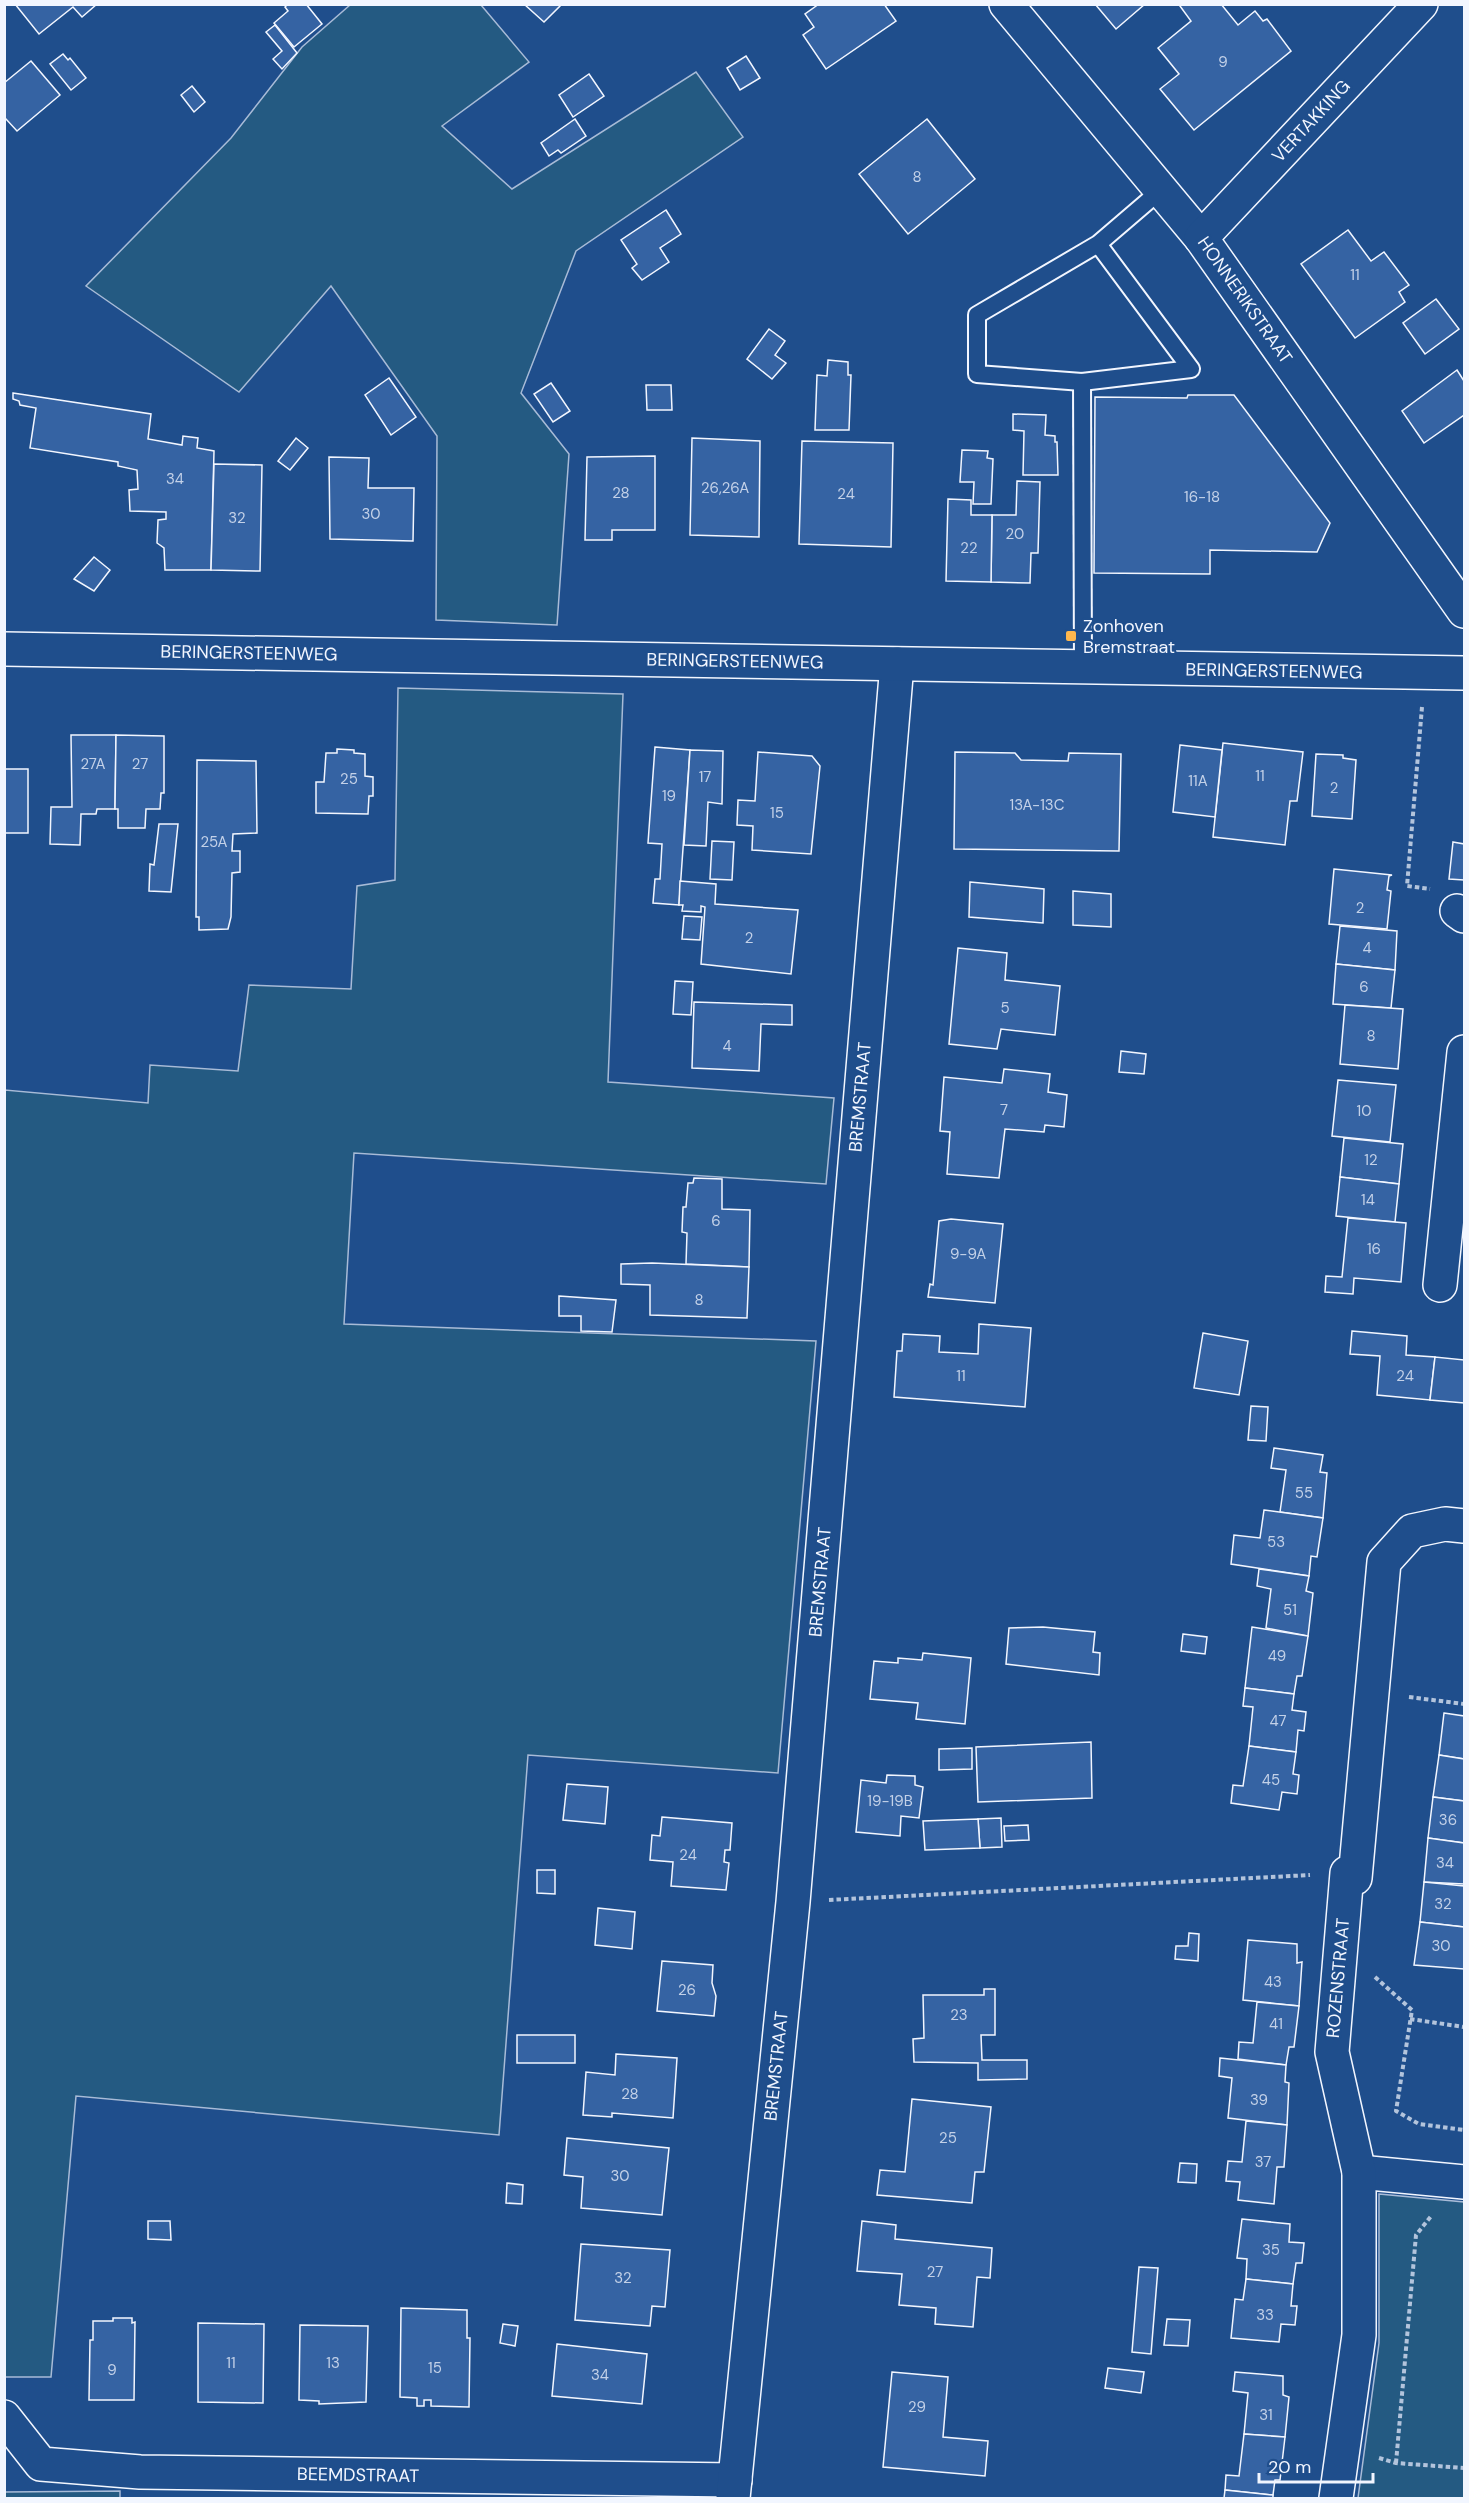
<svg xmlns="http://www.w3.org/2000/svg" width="1469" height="2503" font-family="'DM Sans',sans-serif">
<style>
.green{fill:#245a82;stroke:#a8bbd7;stroke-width:1.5}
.building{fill:#3563a3;stroke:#f2f6ff;stroke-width:1.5}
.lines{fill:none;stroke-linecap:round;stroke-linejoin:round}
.service-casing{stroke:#f2f6ff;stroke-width:20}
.minor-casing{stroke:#f2f6ff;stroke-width:36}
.primary-casing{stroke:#f2f6ff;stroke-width:36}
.path{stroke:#b3c4dc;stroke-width:4;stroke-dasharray:4.5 3;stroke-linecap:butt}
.service{stroke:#1f4e8c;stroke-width:16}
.minor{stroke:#1f4e8c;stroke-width:33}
.primary{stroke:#1f4e8c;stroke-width:33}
.poi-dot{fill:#ffb74d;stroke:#1f4e8c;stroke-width:2}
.labels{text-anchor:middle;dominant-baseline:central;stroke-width:4.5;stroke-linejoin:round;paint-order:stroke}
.number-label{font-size:15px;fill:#c3d1e8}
.street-label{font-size:18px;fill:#f2f6ff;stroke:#1f4e8c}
.poi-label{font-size:18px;fill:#f2f6ff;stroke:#1f4e8c;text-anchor:start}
</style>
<rect width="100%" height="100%" fill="#1f4e8c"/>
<g class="green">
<path d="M350,5h131l48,57 -87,64 70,63 184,-117 47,65 -167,114 -55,142 48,61 -12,171 -121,-5 1,-184 -106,-150 -92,106 -153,-106 145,-148 71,-91z"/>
<path d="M398,688l225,6 -15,388 226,16 -8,86 -472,-31 -10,171 472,17 -38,432 -250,-18 -29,380 -423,-39 -25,281h-46v-1287l143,13 2,-38 88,6 11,-86 102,4 6,-103 38,-6z"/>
<path d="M1379,2194l85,8v296h-106l21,-155z"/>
<path d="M120,2491v7h-115v-6z"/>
</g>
<g class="building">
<path d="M15,4h82l-15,13 -9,-10 -34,27z"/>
<path d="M288,4h18l16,20 -28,23 -20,-24 14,-12 -3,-4z"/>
<path d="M524,4h35l1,2 -16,16z"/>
<path d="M819,4h65l12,17 -70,48 -23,-34 11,-8 -9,-13z"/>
<path d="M1095,4h50l-29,25z"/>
<path d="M1182,4h39l17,21 17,-14 8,10 4,-2 24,32 -97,79 -34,-41 19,-15 -21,-26 33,-27 -11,-15z"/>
<path d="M275,25l22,28 -15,16 -9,-10 9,-8 -16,-19z"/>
<path d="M63,54l5,6 2,-2 16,20 -15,12 -21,-26z"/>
<path d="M746,56l14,22 -20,12 -13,-22z"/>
<path d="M31,61l29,34 -43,36 -11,-12 -2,2v-38z"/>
<path d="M589,74l15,22 -31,21 -14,-22z"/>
<path d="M192,86l13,16 -11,10 -13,-17z"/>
<path d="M575,119l11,17 -25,17 -3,-3 -9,6 -8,-13z"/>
<path d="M927,119l48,60 -67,55 -49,-60z"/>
<path d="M666,210l15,24 -21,14 9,14 -27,18 -10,-12 5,-4 -16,-24z"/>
<path d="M1348,230l23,31 13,-9 25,33 -10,7 6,10 -50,36 -54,-74z"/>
<path d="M1436,299l23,30 -34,25 -22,-31z"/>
<path d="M769,329l16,12 -10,14 11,8 -14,16 -25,-20z"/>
<path d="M828,360l20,2v13h3l-2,55h-34l2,-55 10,1z"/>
<path d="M1457,370l7,11v34l-40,28 -22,-32z"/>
<path d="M389,378l27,39 -25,18 -26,-40z"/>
<path d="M551,383l19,28 -17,11 -19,-28z"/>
<path d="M646,385h25l1,25h-25z"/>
<path d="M13,393l138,21 -3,25 34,6 1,-9 15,2 -1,10 17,3 -3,119h-46l-1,-22 -7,-5 1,-23 8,-1v-7l-36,-1 -1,-21 9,-1 -1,-19 -19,-4v-4l-88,-14 6,-40 -16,-3 -1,-4 -6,-2z"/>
<path d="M1188,395h46l96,128 -13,29 -107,-2v24l-116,-1 1,-176 92,1z"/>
<path d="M1013,414l33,1 -1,20 10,1v6h2l1,33h-35l1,-44 -11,-1z"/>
<path d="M296,438l12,10 -18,22 -12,-9z"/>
<path d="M692,438l68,3 -1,96 -69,-2z"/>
<path d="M802,441l91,2 -2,104 -92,-3z"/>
<path d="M962,450l26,1 -1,7 6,1 -2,45h-18l1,-22h-14z"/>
<path d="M655,456v74h-43v10h-27l2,-83z"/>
<path d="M329,457l40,1 -1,30h46l-1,53 -83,-2z"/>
<path d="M214,464l48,1 -2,106 -49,-1z"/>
<path d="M1017,481l23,1 -2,71h-7l-1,30 -39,-1 1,-67h24z"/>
<path d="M948,499l23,1v15h21l-1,67 -45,-1z"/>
<path d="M94,557l16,13 -16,21 -20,-12z"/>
<path d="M71,735h45l-1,74h-18l-1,5h-15l-1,31 -30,-1 1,-37h21z"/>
<path d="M116,735l48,1v57h-3l-1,16h-14l-1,19h-27v-19h-3z"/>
<path d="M1223,743l80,9 -6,49h-7l-5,44 -72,-8z"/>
<path d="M1180,745l42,5 -7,67 -42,-5z"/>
<path d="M655,747l35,3 -11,155 -26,-2 2,-24h5l2,-35 -14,-1z"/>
<path d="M337,749l17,1v3l11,1v22l8,1v19h-4l-1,18 -52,-1v-31h8l2,-29h11z"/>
<path d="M690,750l33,1 -1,53 -14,-2 -2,44 -22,-1z"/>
<path d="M758,752l54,4 8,10 -9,88 -59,-4 1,-24 -16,-1 1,-25 17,1z"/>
<path d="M955,752l60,1 6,7 47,1 1,-8 52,1 -2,97 -165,-2z"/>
<path d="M1316,754l27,1v3l13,2 -4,59 -40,-3z"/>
<path d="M197,760l59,1 1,72 -24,1 -1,17h8v21l-8,1 -1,44 -3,12 -29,1v-13h-3z"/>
<rect x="4" y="769" width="24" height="64"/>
<path d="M159,824h19l-7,68 -22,-1 1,-27 4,1z"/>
<path d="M712,841l22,1 -2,38 -22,-1z"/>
<path d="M1453,842l11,2v36l-15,-1z"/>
<path d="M1334,869l58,6 -3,1 -2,14 4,1 -4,38 -58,-5z"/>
<path d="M680,881l36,3 -1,20 83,6 -7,64 -90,-10 4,-57 -4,-1v6l-19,-1 1,-6h-4z"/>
<path d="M970,882l74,7 -1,34 -74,-6z"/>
<path d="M1073,891l38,3v33l-38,-2z"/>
<path d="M684,916l18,1 -2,23 -18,-1z"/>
<path d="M1340,926l57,5 -2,39 -59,-6z"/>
<path d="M958,948l49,5 -2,27 55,6 -5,49 -54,-6 -4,20 -48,-5z"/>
<path d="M1336,964l59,6 -4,38 -58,-4z"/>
<path d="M675,981l18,1 -2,33 -18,-1z"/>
<path d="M694,1002l98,3v20l-31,-1 -2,47 -67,-3z"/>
<path d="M1345,1005l58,4 -5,60 -58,-5z"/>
<path d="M1121,1051l25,3 -2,20 -25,-2z"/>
<path d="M1004,1069l46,5 -2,18 19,3 -3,32 -19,-2 -1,7 -39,-3 -6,49 -52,-4 3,-42 -10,-1 4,-54 58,6z"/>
<path d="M1338,1080l58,5 -6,57 -58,-6z"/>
<path d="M1344,1138l59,6 -4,40 -59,-7z"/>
<path d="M1340,1177l59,7 -4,38 -59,-6z"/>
<path d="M694,1178l28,1v30l28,1 -1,57 -63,-3 1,-31 -5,-1 1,-25h3l2,-24h5z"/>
<path d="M1348,1218l58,5 -5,59 -47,-4 -1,16 -28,-2 1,-16 16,1z"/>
<path d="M951,1219l52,5 -8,79 -67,-6 2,-13 3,1 6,-64z"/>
<path d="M652,1263l97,4 -2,51 -97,-3v-30l-29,-1v-20z"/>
<path d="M559,1296l57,4 -4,32 -31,-1v-15h-22z"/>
<path d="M979,1324l52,4 -6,79 -131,-10 3,-46h5l1,-17 37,2 -1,16 39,2z"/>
<path d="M1352,1331l55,5 -1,19 29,2 -5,43 -53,-5 3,-39 -30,-2z"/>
<path d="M1203,1333l45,8 -9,54 -45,-7z"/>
<path d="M1464,1356v47l-34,-3 5,-43 29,3z"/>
<path d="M1251,1406l17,1 -2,34 -18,-1z"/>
<path d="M1274,1448l49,7 -3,17 7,1 -4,45 -43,-6 6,-42 -15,-2z"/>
<path d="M1264,1510l59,8 -6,39 -6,-1 -2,20 -78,-12 3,-29 26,3z"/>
<path d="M1259,1569l50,7 -3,15 7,2 -5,43 -42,-8 5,-39 -14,-3z"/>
<path d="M1043,1627l52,5 -2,20 7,1 -1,22 -93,-11 3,-36z"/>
<path d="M1252,1627l56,9 -6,40h-5l-3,18 -49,-6z"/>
<path d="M1183,1634l24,3 -2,17 -24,-3z"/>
<path d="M923,1653l48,5 -6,66 -49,-5 2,-16 -48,-4 4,-38 24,2v-5l24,2z"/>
<path d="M1245,1688l49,6 -2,16 14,2 -2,19 -6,-1 -2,22 -47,-6 4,-39 -10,-1z"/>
<path d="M1444,1713l20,3v43l-25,-4z"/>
<path d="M1091,1742l1,56 -114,4 -2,-55z"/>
<path d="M1249,1746l47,6 -3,22 6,1 -2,19 -15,-2 -3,18 -48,-7 2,-18 10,1z"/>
<path d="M972,1748v21l-33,1v-21z"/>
<path d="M1439,1755l25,4v42l-31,-4z"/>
<path d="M887,1775l28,1v9l8,2 -4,31 -18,-2 -1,20 -44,-4 5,-52 25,3z"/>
<path d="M567,1784l41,3 -3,37 -42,-4z"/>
<path d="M1433,1797l31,4v42l-36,-5z"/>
<path d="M662,1817l70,6 -2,27h-5l-1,12 5,1 -3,27 -55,-4 2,-24 -23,-2 2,-25 8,1z"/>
<path d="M1001,1818l1,29 -22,1 -2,-29z"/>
<path d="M978,1819l2,29 -55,2 -2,-29z"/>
<path d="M1028,1825l1,15 -24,1 -1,-15z"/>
<path d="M1428,1838l36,5v41l-40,-2z"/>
<path d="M537,1870h18v24l-18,-1z"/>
<path d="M1424,1882l40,4v41l-44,-5z"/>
<path d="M598,1908l37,4 -3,37 -37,-4z"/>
<path d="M1420,1922l44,5v42l-50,-4z"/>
<path d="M1189,1933l10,1 -1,27 -23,-2 1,-13h12z"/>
<path d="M1248,1940l49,4v19l5,-1 -3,44 -56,-6z"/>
<path d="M662,1961l51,4 -1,18 4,13 -2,20 -57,-5z"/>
<path d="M984,1989h11v46h-14l1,25h45v19l-49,1v-17l-64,-1 -1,-23 11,-1 -1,-43h61z"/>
<path d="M1257,2002l42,4 -5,41h-5l-3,18 -48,-6 1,-17 14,1z"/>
<rect x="517" y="2035" width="58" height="28"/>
<path d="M616,2054l61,4 -4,60 -61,-5v4l-29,-2 3,-43 29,3z"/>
<path d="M1220,2058l66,7 -1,17 4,1 -2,42 -59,-7 4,-40 -13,-2z"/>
<path d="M912,2099l79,8 -7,65h-9l-3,31 -95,-8 3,-25 25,2z"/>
<path d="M1246,2121l41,4 -3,42h-7l-3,37 -36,-4 2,-18 -14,-1 2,-20 14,1z"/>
<path d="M567,2138l102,10 -7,67 -81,-7 2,-31 -19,-2z"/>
<path d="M1180,2163l17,1 -1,19 -18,-1z"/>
<path d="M507,2183l16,2 -1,19 -16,-1z"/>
<path d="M1242,2219l48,5 -1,18 15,1 -2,20h-6l-3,21 -47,-5 1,-20 -10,-1z"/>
<path d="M148,2221h22l1,19 -23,-1z"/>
<path d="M862,2221l34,4 -1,14 97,9 -2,30 -13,-1 -4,50 -38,-3 1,-16 -37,-3 3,-31 -45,-3z"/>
<path d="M581,2244l89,6 -5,57 -13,-1 -2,20 -75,-6z"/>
<path d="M1139,2267l19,1 -7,86 -19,-2z"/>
<path d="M1246,2279l47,5 -2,22h6l-2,19 -14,-1 -2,18 -48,-4 4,-39 8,1z"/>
<path d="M401,2308l66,2v28h3l-1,69 -38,-1v-6h-7v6h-7v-8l-17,-1z"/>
<path d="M113,2318h19v5l3,-1 -1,78h-45l1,-60h3v-19h20z"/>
<path d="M1167,2319l23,1 -2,26 -24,-1z"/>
<path d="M198,2323l66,1 -1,79 -65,-1z"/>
<path d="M503,2324l15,2 -3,20 -15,-3z"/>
<path d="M300,2325l68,1 -2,76 -47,2v-3l-20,-1z"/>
<path d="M557,2344l90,10 -5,50 -90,-8z"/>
<path d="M1108,2368l36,4 -3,21 -36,-5z"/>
<path d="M892,2372l56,5 -5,60 45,4 -3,35 -102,-9z"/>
<path d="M1235,2372l48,4v19l6,2 -4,40 -41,-3 4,-41 -15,-2z"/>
<path d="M1244,2434l41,3 -5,43h-5l-2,15 -48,-5 1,-15 13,1z"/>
<path d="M1225,2490l48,5v3h-49z"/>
</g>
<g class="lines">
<g class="service-casing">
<g id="service">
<path d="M1098,244l-121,71v59l105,8 109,-13 -93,-125 63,-54"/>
<path d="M1082,382l1,285"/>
</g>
</g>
<g class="minor-casing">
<g id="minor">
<path d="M1006,4l195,234 263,373"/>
<path d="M1201,238l220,-234"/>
<path d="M1457,911l7,5"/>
<path d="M1440,1285l24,-233"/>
<path d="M1359,2172l105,10"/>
<path d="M4,2417l37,47 99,8 595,8"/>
<path d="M733,2498l60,-596 104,-1238"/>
<path d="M1336,2498l23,-163v-163l-27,-120 15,-179 8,5 29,-316 28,-31 33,-7 19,2"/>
</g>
</g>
<g class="primary-casing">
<path id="primary" d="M4,649l1460,24"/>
</g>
<g class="path">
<path d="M1422,707l-15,179 23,3"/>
<path d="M1409,1697l55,7"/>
<path d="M829,1900l481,-25"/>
<path d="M1375,1977l37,33 -16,101 23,13 45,6"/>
<path d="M1410,2019l54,8"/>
<path d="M1379,2458l17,5 68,5"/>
<path d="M1396,2463l20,-228 16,-20"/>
</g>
<use href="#service" class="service"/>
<use href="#minor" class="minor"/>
<use href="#primary" class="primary"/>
</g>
<rect class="poi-dot" x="1065" y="630" width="12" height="12" rx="3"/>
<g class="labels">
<g class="number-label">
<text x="1223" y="62">9</text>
<text x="917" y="177">8</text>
<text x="1355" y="275">11</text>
<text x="175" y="479">34</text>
<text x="725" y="488">26,26A</text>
<text x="621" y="493">28</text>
<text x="846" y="494">24</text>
<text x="1202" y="497">16-18</text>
<text x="371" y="514">30</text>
<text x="237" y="518">32</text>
<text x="1015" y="534">20</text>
<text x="969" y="548">22</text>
<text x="93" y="764">27A</text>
<text x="140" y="764">27</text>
<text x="1260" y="776">11</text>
<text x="705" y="777">17</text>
<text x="349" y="779">25</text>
<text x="1198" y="781">11A</text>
<text x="1334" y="788">2</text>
<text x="669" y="796">19</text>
<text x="1037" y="805">13A-13C</text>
<text x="777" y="813">15</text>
<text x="214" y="842">25A</text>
<text x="1360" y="908">2</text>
<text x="749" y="938">2</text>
<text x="1367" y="948">4</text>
<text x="1364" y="987">6</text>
<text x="1005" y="1008">5</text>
<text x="1371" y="1036">8</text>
<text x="727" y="1046">4</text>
<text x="1004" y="1110">7</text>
<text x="1364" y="1111">10</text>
<text x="1371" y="1160">12</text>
<text x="1368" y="1200">14</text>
<text x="716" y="1221">6</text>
<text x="1374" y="1249">16</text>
<text x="968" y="1254">9-9A</text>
<text x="699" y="1300">8</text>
<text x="961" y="1376">11</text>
<text x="1405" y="1376">24</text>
<text x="1304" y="1493">55</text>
<text x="1276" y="1542">53</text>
<text x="1290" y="1610">51</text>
<text x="1277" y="1656">49</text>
<text x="1278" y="1721">47</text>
<text x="1271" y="1780">45</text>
<text x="890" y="1801">19-19B</text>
<text x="1448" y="1820">36</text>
<text x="688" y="1855">24</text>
<text x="1445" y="1863">34</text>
<text x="1443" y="1904">32</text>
<text x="1441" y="1946">30</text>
<text x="1273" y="1982">43</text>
<text x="687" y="1990">26</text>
<text x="959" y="2015">23</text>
<text x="1276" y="2024">41</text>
<text x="630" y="2094">28</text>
<text x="1259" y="2100">39</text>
<text x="948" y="2138">25</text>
<text x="1263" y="2162">37</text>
<text x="620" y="2176">30</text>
<text x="1271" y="2250">35</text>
<text x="935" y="2272">27</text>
<text x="623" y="2278">32</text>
<text x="1265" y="2315">33</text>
<text x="231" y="2363">11</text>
<text x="333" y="2363">13</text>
<text x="435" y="2368">15</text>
<text x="112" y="2370">9</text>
<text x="600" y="2375">34</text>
<text x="917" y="2407">29</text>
<text x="1266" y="2415">31</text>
</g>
<g class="street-label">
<text transform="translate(1311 121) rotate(-47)">VERTAKKING</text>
<text transform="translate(1245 300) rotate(55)">HONNERIKSTRAAT</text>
<text transform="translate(249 653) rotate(1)">BERINGERSTEENWEG</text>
<text transform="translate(735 661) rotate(1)">BERINGERSTEENWEG</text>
<text transform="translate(1274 671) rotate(1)">BERINGERSTEENWEG</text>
<text transform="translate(860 1097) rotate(-85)">BREMSTRAAT</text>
<text transform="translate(820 1582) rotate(-85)">BREMSTRAAT</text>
<text transform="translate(1338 1978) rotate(-85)">ROZENSTRAAT</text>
<text transform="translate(776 2066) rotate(-84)">BREMSTRAAT</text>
<text transform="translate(358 2475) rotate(1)">BEEMDSTRAAT</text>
</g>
<g class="poi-label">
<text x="1083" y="626">Zonhoven<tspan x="1083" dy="21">Bremstraat</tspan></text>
</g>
</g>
<rect width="1469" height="2503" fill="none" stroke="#f2f6ff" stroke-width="12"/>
<path d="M1259 2473v9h114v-9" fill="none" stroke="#f2f6ff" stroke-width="3"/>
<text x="1268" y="2473" font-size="18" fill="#f2f6ff" stroke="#1f4e8c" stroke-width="4.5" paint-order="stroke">20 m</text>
</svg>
